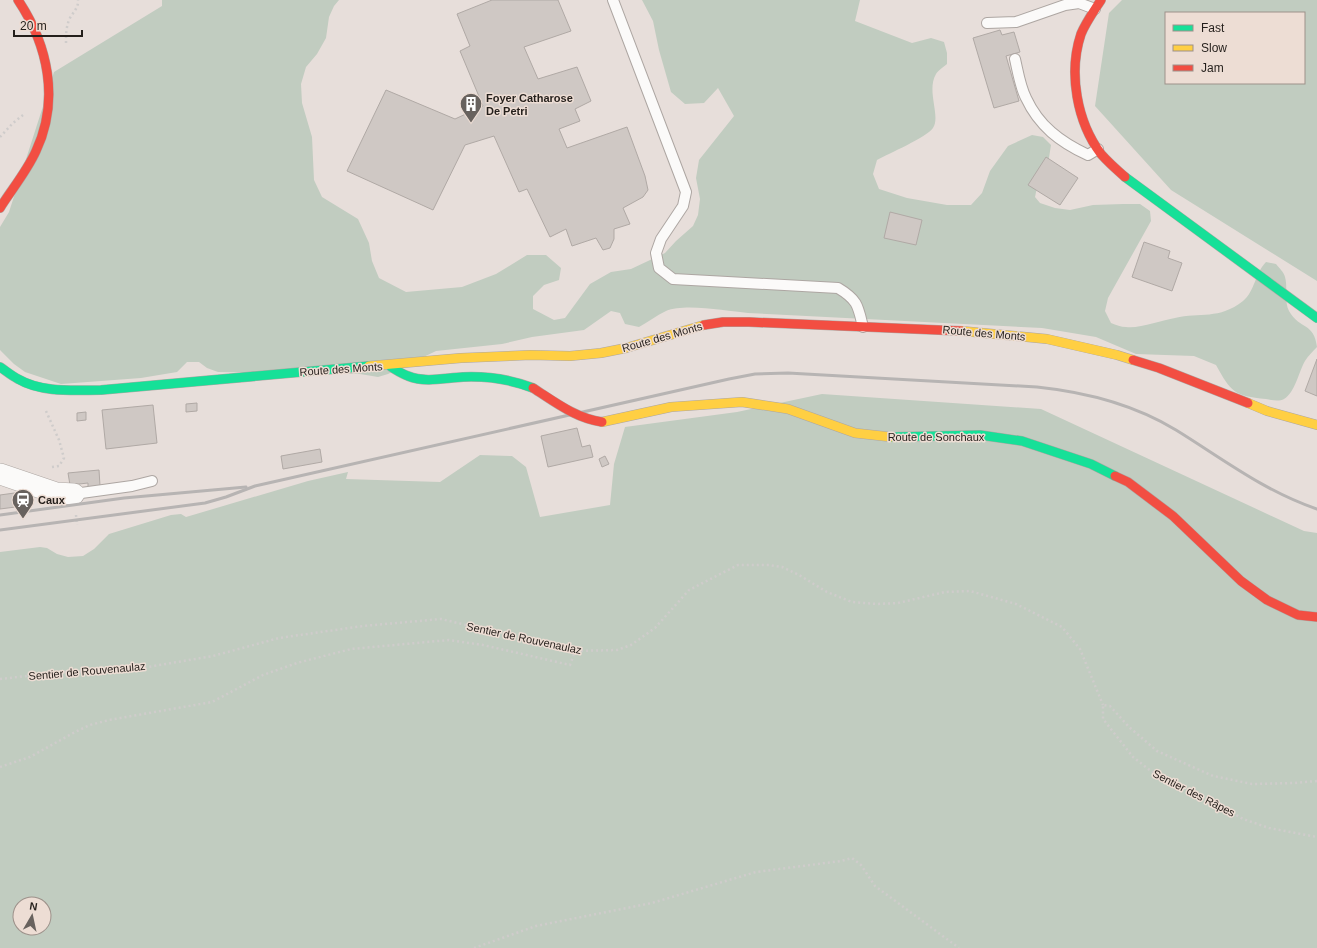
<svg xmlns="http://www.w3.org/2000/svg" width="1317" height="948" font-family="Arial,sans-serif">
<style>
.green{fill:#c1ccc0;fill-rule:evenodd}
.building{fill:#cfc8c4;stroke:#b0a9a5}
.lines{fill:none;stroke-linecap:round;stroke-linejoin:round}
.lane-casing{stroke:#ada6a2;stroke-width:12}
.street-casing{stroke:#ada6a2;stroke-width:22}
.fast-casing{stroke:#ada6a2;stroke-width:10}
.slow-casing{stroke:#ada6a2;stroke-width:10}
.jam-casing{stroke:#ada6a2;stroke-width:10}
.path{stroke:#cfcccb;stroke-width:2.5;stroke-dasharray:2 3;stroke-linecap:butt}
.lane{stroke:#fbfaf9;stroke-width:10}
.street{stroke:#fbfaf9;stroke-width:21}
.fast{stroke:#16e098;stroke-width:9}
.slow{stroke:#ffcf43;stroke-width:9}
.jam{stroke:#f24e42;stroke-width:9}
.rail{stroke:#b7b4b3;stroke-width:3}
.jam-bridge-casing{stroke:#ada6a2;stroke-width:10;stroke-linecap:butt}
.jam-bridge{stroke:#f24e42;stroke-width:9}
.labels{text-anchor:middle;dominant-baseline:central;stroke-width:3;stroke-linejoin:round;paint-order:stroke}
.poi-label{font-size:11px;font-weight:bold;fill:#241f1b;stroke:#edddd4;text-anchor:start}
.street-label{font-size:11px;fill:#241f1b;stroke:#edddd4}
</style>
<rect width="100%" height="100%" fill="#e7deda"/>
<g class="green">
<path d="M162,0h177l-5,6 -5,11 -3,21 -9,16 -11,13 -5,17 1,19 10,34 2,43 8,17 36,22 11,24 3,18 7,17 27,14 56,-5 34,-13 31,-19h19l15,13 -2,12 -15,5 -11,11v13l21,11 11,-2 25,-34 21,-12 20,-3 34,-16 11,-12 17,-15 5,-11 2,-16 -4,-21 3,-18 35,-44 -16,-28 -14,15 -19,1 -14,-12 -12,-42 -6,-29 -11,-21h218l-5,21 57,22 19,-5 13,4 3,11v11c-4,3 -9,7 -11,10 -10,17 5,42 -3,54 -6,9 -45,26 -56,32l-4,14 6,15 28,9 40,7h24l11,-12 8,-22 18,-25 24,-11 11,2 8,8 -3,19 -8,9 -5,24 5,6 15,5 15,2 23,-5 30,-1h17l10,7 1,10 -43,77 -3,13 6,12c5,2 10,4 15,4 13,2 36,-7 49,-9 25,-6 44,2 68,-17 12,-10 12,-28 23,-39l10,2c3,4 8,8 9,13 3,10 -1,25 4,34 11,19 25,11 28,36 -4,4 -9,9 -12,14 -6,10 -10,32 -21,38 -5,3 -13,1 -18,0 -32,-3 -35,-7 -50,-34l-22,-9 -58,-2 -40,-17 -54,-9 -294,-15c-21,-2 -63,-10 -82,-2 -9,4 -18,11 -27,16l-14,-3 -5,-11 -9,-2 -27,19 -52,7 -30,7 -66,7 -48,23 -10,3 -18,-3 -142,-2 -11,-4 -8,-6h-12l-10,10 -36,6 -80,6 -36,-12 -11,-8 -14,-14v-123l9,-15 45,-140 108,-66z"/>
<path d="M1122,0h195v281l-146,-91 -76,-84 14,-93zM1166,13h138v70h-138z"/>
<path d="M822,394l219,15 263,122 13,2v415h-1317v-396l40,-5 7,1 10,6 11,3 15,-1 11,-7 15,-15 62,-19 10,-1 5,3 122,-36 40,-9 -2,7 94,3 40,-27 32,1 14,11 14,50 70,-12 4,-41 11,-37 112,-15zM20,904h24v24h-24z"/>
</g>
<g class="building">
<path d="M492,0h66l13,31 -47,16 14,32 39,-12 14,34 -16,8 5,12 -21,8 8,19 60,-21 18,49 3,14 -5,7 -20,11 7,16 -16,5v10l-4,9 -7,2 -7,-12 -24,8 -6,-17 -16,8 -23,-48 -8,3 -25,-56 -29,9 -32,65 -86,-39 39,-81 69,29 28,-13 -23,-55 10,-5 -13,-32z"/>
<path d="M1000,30l2,5 12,-3 6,20 -14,4 13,45 -25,7 -21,-70z"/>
<path d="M1046,157l32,21 -18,27 -32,-20z"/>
<path d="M890,212l32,8 -6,25 -32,-7z"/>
<path d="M1144,242l26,9 -2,7 14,5 -10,28 -40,-14z"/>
<path d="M1317,359v37l-12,-5z"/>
<path d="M197,403v8l-11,1v-8z"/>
<path d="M153,405l4,38 -51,6 -4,-39z"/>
<path d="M86,412v8l-9,1v-8z"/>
<path d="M577,428l5,19 8,-2 3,12 -45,10 -7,-31z"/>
<path d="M320,449l2,13 -39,7 -2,-13z"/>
<path d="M605,456l4,8 -7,3 -3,-8z"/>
<path d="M99,470l1,16 -12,2v-5l-18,2 -2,-12z"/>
<path d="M29,491l2,14 -31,4v-14z"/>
</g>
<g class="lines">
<g class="lane-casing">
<g id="lane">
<path d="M613,0l73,192 -3,14 -22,33 -5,14 3,15 14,11 165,9c20,12 20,18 25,39"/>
<path d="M987,23l29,-1 49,-17 14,-2 16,6"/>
<path d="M1015,59c3,13 5,27 11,39 13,28 34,44 62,57l10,-6"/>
<path d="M74,494l58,-8 20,-5"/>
</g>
</g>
<g class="street-casing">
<path id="street" d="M0,474l56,19 18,1"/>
</g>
<g class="fast-casing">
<g id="fast">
<path d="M1125,177l192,141"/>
<path d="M0,367c6,4 12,9 18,12 24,14 56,11 83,11l268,-24"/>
<path d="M391,367c5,3 11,7 17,9 18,7 36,2 55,1 25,-1 47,2 70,11"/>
<path d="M891,437l89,-2 42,6 69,23 24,12"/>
</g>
</g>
<g class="slow-casing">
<g id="slow">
<path d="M962,331l85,8 70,16 16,5"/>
<path d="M369,366l92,-8 70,-3 39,1 31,-3 25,-5 78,-23"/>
<path d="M1248,403l19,8 50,14"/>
<path d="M602,422l69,-15 71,-5 46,7 67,24 36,4"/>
</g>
</g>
<g class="jam-casing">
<g id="jam">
<path d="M1101,0c-7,11 -15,22 -20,34 -13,39 -4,88 20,120 7,8 16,16 24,23"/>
<path d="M0,208c12,-19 27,-37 36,-57 24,-51 12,-106 -18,-151"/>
<path d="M704,325l19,-3h26l213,9"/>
<path d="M1133,360l26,8 89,35"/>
<path d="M1115,476l13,6 45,34 68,65 26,19 31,15 19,2"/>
</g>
</g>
<g class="path">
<path d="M66,43c0,-8 0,-15 3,-23 3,-7 10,-12 9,-20"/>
<path d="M0,137l13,-14 10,-8"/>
<path d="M46,411l13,29 5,18 -5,8 -7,1"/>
<path d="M76,515l1,10"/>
<path d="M0,679l63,-7 67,-2 83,-14 66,-18 84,-12 78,-7 134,32 42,-1 14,-5 24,-17 34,-38 49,-25h31l13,2 17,8 28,17 25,10 25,2 21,-1 47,-11 25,-1 46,13 46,23 18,22 23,56"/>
<path d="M0,767l30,-10 45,-25 15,-7 19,-5 103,-18 51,-27 34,-12 54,-14 98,-9 34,5 87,20 5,-14"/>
<path d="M1317,781l-23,2 -42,1 -39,-8 -56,-25 -28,-24 -19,-21 -7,-1v14l30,38 23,18 65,31 22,13 26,9 48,9"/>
<path d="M474,948l62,-22 116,-23 104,-31 85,-11 11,-3 9,7 14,21 84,62"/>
</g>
<use href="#lane" class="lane"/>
<use href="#street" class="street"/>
<use href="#fast" class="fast"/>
<use href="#slow" class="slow"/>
<use href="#jam" class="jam"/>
<g class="rail">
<path d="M0,515l124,-17 122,-11"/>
<path d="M0,530l205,-27 21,-6 29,-11 474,-107 26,-5 33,-1 249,14c48,5 98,18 139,43 47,29 88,61 141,79"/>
</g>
<g class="jam-bridge-casing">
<path id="jam-bridge" d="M533,388c22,14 42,30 69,34"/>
</g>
<use href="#jam-bridge" class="jam-bridge"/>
</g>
<defs>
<g id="building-pin" transform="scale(1.15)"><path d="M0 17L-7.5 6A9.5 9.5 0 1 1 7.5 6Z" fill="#68625e" stroke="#edddd4"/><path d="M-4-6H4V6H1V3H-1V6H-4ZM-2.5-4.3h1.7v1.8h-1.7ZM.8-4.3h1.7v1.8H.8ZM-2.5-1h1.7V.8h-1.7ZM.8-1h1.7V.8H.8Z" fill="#fff"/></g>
<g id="station-pin" transform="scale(1.15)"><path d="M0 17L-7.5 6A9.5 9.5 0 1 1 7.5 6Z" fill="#68625e" stroke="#edddd4"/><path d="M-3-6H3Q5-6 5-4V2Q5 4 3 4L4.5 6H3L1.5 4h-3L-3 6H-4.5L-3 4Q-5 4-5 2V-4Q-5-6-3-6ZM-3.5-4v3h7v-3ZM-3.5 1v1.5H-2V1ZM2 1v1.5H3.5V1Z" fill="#fff"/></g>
</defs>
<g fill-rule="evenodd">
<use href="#building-pin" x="471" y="104"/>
<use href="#station-pin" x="23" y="500"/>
</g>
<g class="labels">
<g class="poi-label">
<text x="486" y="98">Foyer Catharose<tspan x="486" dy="13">De Petri</tspan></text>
<text x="38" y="500">Caux</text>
</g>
<g class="street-label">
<text transform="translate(984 333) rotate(5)">Route des Monts</text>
<text transform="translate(662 337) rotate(-16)">Route des Monts</text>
<text transform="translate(341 369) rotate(-4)">Route des Monts</text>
<text x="936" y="437">Route de Sonchaux</text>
<text transform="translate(524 638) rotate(12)">Sentier de Rouvenaulaz</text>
<text transform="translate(87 671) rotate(-5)">Sentier de Rouvenaulaz</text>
<text transform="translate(1194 793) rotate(27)">Sentier des Râpes</text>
</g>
</g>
<rect x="1165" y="12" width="140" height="72" fill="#edddd4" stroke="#9d918a"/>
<rect x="1173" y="25" width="20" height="6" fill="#16e098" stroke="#9d918a"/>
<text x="1201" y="32" font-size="12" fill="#241f1b">Fast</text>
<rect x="1173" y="45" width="20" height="6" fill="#ffcf43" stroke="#9d918a"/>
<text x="1201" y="52" font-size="12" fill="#241f1b">Slow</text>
<rect x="1173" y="65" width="20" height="6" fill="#f24e42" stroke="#9d918a"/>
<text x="1201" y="72" font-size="12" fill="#241f1b">Jam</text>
<g transform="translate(32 916) rotate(9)"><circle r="19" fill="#edddd4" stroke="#9d918a"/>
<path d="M0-3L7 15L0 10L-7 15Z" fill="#68625e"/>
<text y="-6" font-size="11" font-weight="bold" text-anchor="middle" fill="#241f1b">N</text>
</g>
<path d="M14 30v6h68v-6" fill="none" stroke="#241f1b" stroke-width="2"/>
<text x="20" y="30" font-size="12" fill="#241f1b" stroke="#edddd4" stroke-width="3" paint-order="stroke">20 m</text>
</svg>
